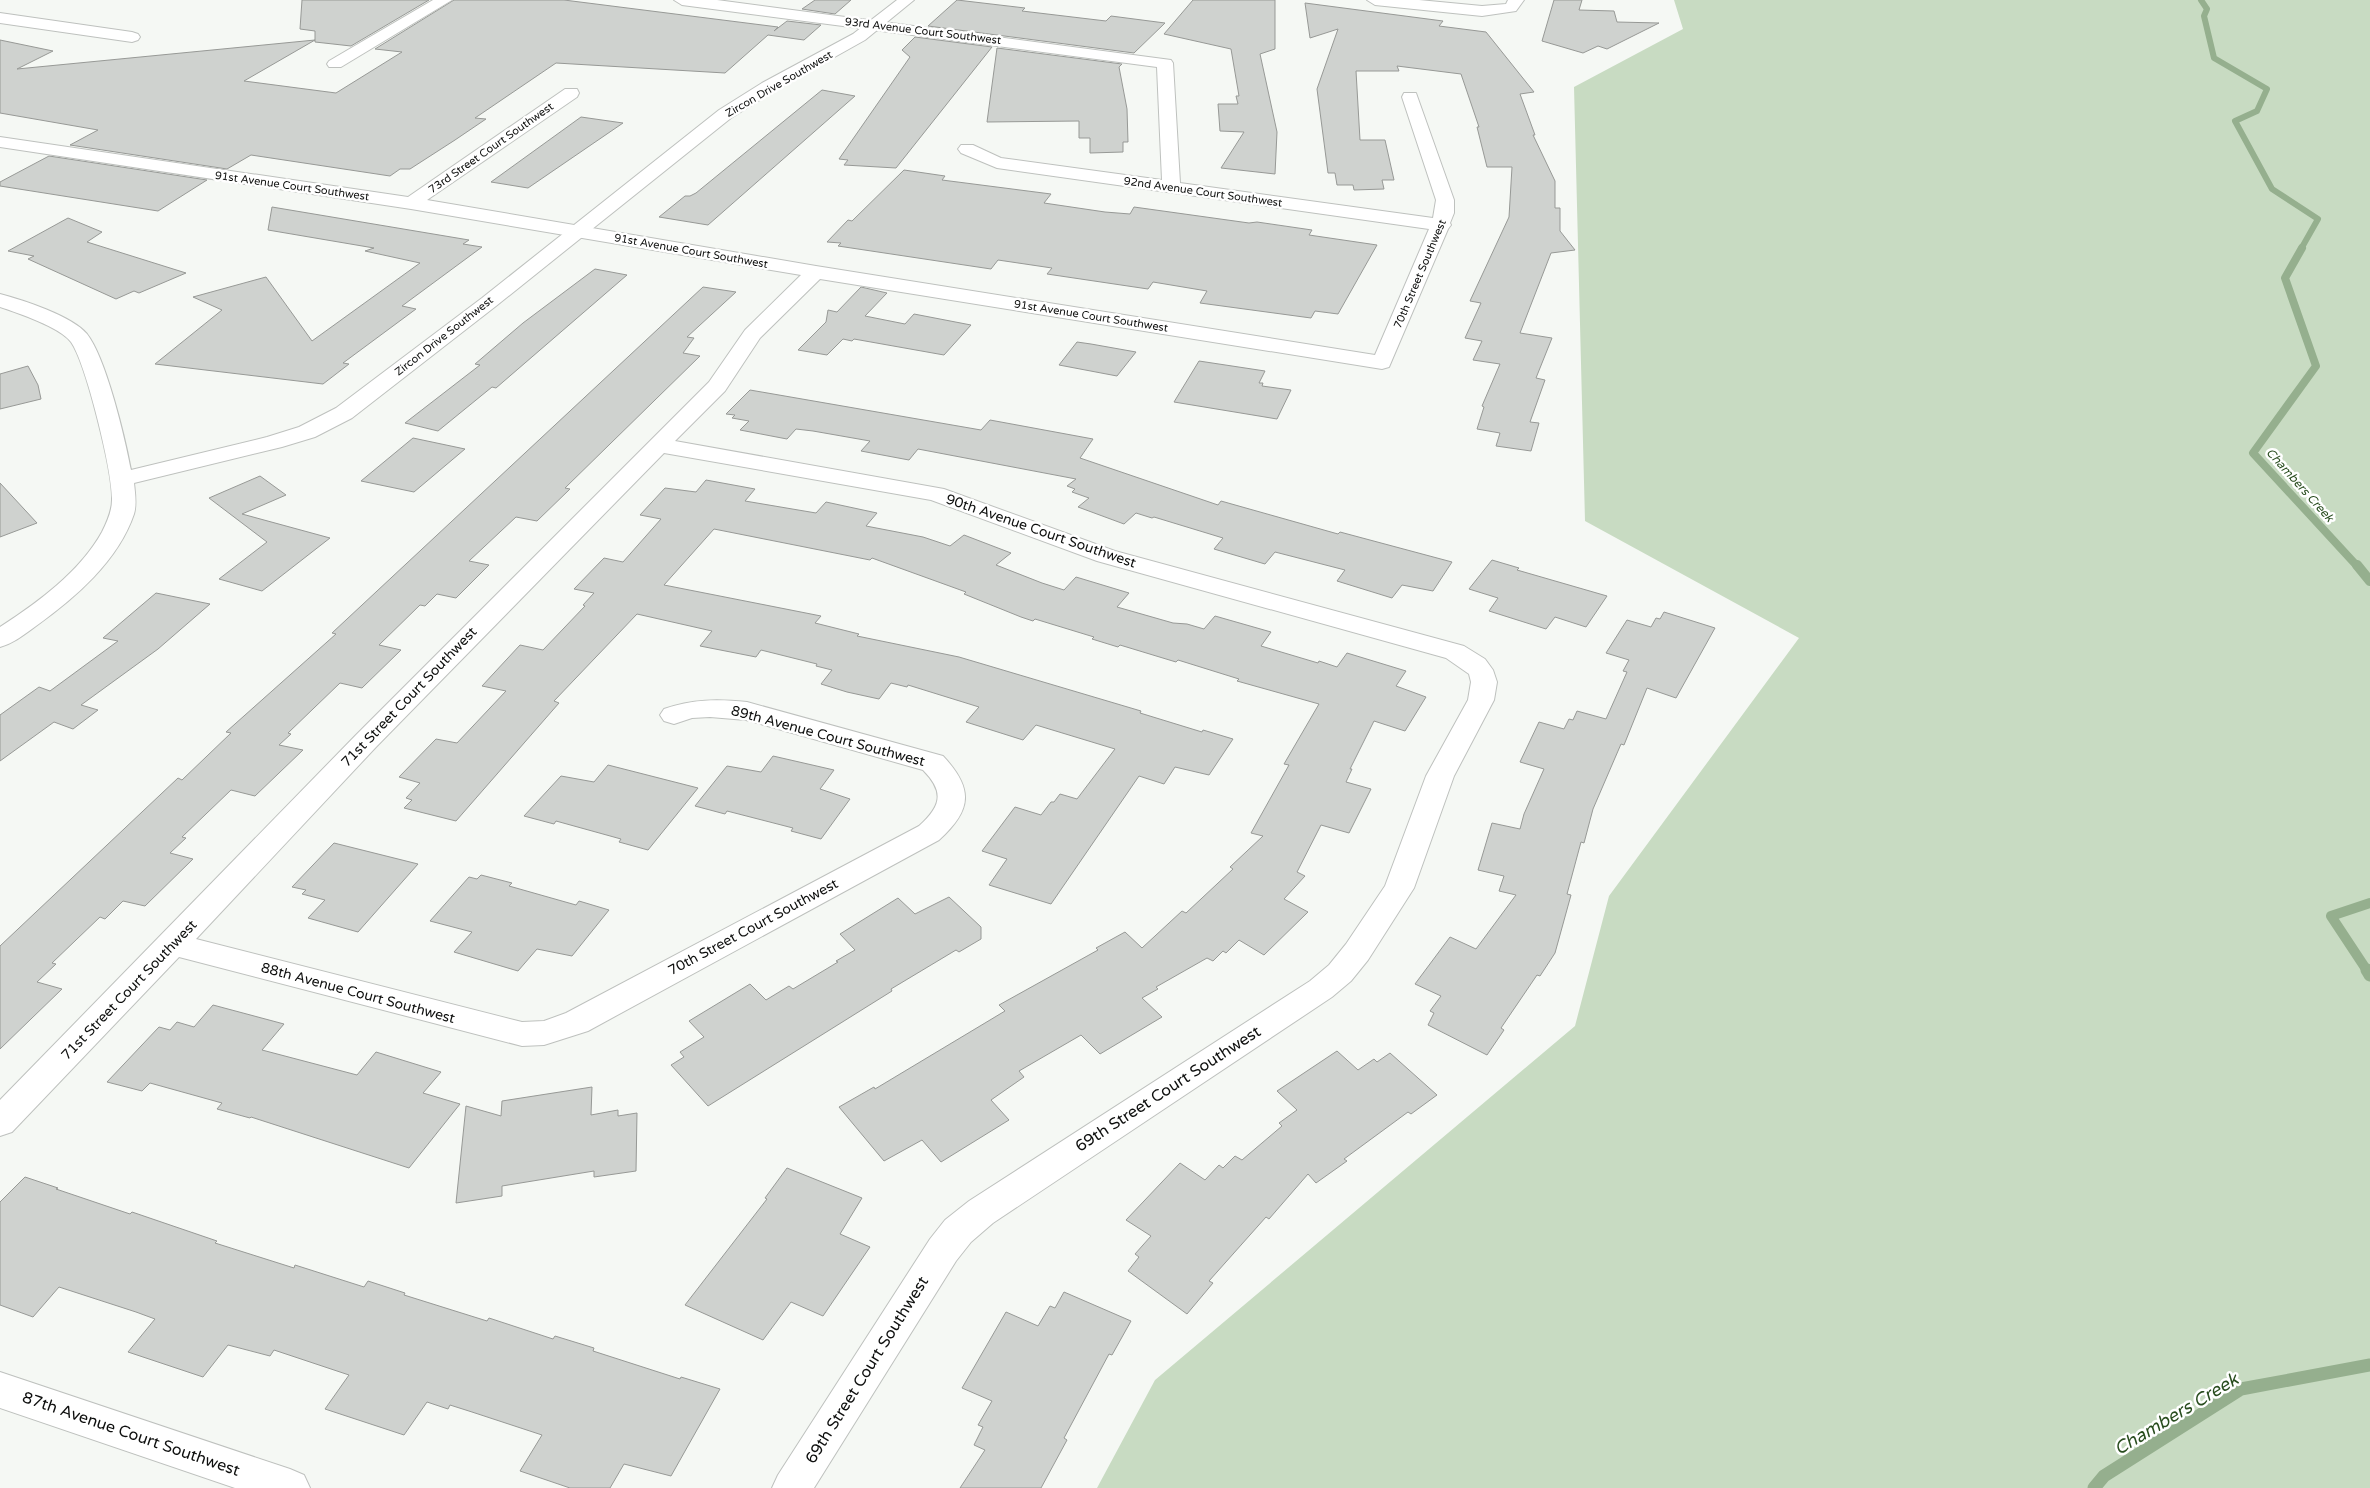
<svg xmlns="http://www.w3.org/2000/svg" width="2370" height="1488" font-family="'Varela Round',sans-serif">
<style>
.green{fill:#c8dbc2}
.lines{fill:none;stroke-linecap:round;stroke-linejoin:round}
.stream-far3{stroke:#95af8e;stroke-width:6}
.stream-far2{stroke:#95af8e;stroke-width:8}
.stream-far1{stroke:#95af8e;stroke-width:10}
.stream{stroke:#95af8e;stroke-width:13}
.building{fill:#cfd2cf;stroke:#979996}
.street-casing{stroke:#bec1be;stroke-width:2}
.secondary-casing{stroke:#bec1be;stroke-width:2}
.street{fill:#fff;fill-rule:evenodd}
.secondary{fill:#fff;fill-rule:evenodd}
.labels{text-anchor:middle;dominant-baseline:central;stroke-width:5;stroke-linejoin:round;paint-order:stroke}
.far-street-label{font-size:11px;fill:#0e0f0e;stroke:#fff}
.far-water-label{font-size:12px;font-style:italic;fill:#294d1f;stroke:#fff}
.street-label{font-size:14px;fill:#0e0f0e;stroke:#fff}
.near-street-label{font-size:16px;fill:#0e0f0e;stroke:#fff}
.near-water-label{font-size:18px;font-style:italic;fill:#294d1f;stroke:#fff}
</style>
<rect width="100%" height="100%" fill="#f5f8f4"/>
<path class="green" d="M1674,0h696v1488h-1273l58,-108 420,-354 34,-130 190,-258 -214,-117 -11,-434 109,-58z"/>
<g class="lines">
<path class="stream-far3" d="M2201,0l6,9 -3,7 10,42 53,31 -10,22 -22,10 37,68 46,30 -17,30"/>
<path class="stream-far2" d="M2302,248l-17,30 31,88 -63,87 105,114"/>
<g class="stream-far1">
<path d="M2357,565l13,16"/>
<path d="M2368,972l-37,-56 39,-13"/>
</g>
<g class="stream">
<path d="M2367,970l3,5"/>
<path d="M2094,1488l10,-12 137,-87 129,-24"/>
</g>
</g>
<g class="building">
<path d="M302,0h127l-78,46 -36,-4v-11l-15,-2z"/>
<path d="M454,0h110l214,27 -4,4 13,-10 34,4 -17,15 -36,-5 -43,38 -169,-10 -81,55 11,1 -31,21 -45,29h-10l-10,7 -139,-21 -24,14 -157,-24 28,-15 -98,-17v-73l53,11 -36,18 298,-29 -71,41 92,12 66,-41 -27,-3z"/>
<path d="M815,0h36l-16,14 -33,-5z"/>
<path d="M957,0l68,8 -3,3 84,10 5,-5 54,7 -31,30 -206,-27z"/>
<path d="M1193,0h82v49l-15,5 17,78 -2,42 -54,-6 23,-36 -24,-1 -2,-27h20l-2,-8h3l-8,-47 -67,-15z"/>
<path d="M1554,0h28l-3,10 35,1 3,11 42,1 -52,26 -9,-3 -15,7 -41,-12z"/>
<path d="M1305,3l138,18 -4,5 47,6 48,60 -14,2 15,41h-2l22,46v27h5v23l15,19 -24,3 -31,80 32,5 -16,40 9,2 -15,42 9,1 -8,28 -35,-5 4,-13 -23,-4 7,-22 -2,-1 18,-42 -27,-4 9,-19 -17,-3 16,-35 -11,-2 39,-84 3,-50h-25l-10,-40h2l-18,-53 -64,-8 2,5h-43l4,69h25l9,40h-12l2,9 -30,1 -1,-5h-16l-2,-12h-7l-11,-84 21,-60 -28,9z"/>
<path d="M915,37l77,10 -96,121 -52,-3 4,-5 -9,-1 71,-102 -8,-7z"/>
<path d="M997,48l125,16 -3,3 8,42 1,33h-5v10l-33,1v-15h-11v-17l-92,1z"/>
<path d="M822,90l33,6 -147,129 -49,-8 26,-21h5l6,-3z"/>
<path d="M581,117l42,6 -95,65 -37,-6z"/>
<path d="M49,156l158,24 -49,31 -158,-25v-4z"/>
<path d="M904,170l41,6 -3,4 109,14 -7,9 61,9 25,2 4,-7 115,16 8,-1 55,8 -3,5 68,10 -39,69 -23,-3 -4,7 -111,-15 7,-12 -54,-9 -5,7 -101,-15 5,-6 -54,-8 -7,9 -153,-23 3,-3 -14,-1 21,-22 4,1z"/>
<path d="M272,207l197,33 -6,4 19,3 -80,59 14,3 -73,54 6,1 -26,20 -168,-20 67,-54 -29,-13 73,-20 46,64 108,-78 -55,-12 9,-3 -106,-18z"/>
<path d="M68,218l34,14 -15,10 99,31 -47,20 -5,-2 -18,8 -88,-40 6,-3 -26,-5z"/>
<path d="M595,269l32,6 -131,113 -4,-1 -54,44 -33,-8 75,-58 -5,-1 48,-41z"/>
<path d="M703,287l33,5 -49,45 7,1 -11,15 17,3 -135,132 5,1 -33,32 -21,-4 -47,44 20,4 -33,33 -19,-4 -12,12 -5,-1 -41,40 22,5 -39,38 -22,-5 -52,50 3,1 -12,11 24,5 -48,46 -24,-6 -49,47 4,1 -16,15 23,6 -48,47 -22,-5 -18,18 -5,-2 -48,46 4,1 -19,18 25,7 -62,60v-103l178,-168 4,2 49,-47 -5,-1 110,-98 -4,-1z"/>
<path d="M861,287l26,6 -22,23 40,8 9,-10 57,11 -27,30 -90,-16 -2,2 -9,-2 -16,16 -29,-5 28,-28 2,-12 9,2z"/>
<path d="M1077,342l14,2 45,8 -19,24 -58,-11z"/>
<path d="M1199,361l66,10 -6,12h4l-1,3 29,4 -14,29 -103,-17z"/>
<path d="M28,366l10,19 3,14 -41,10v-35z"/>
<path d="M750,390l231,40 9,-10 103,19 -13,19 138,47 3,-4 117,33 2,-2 112,30 -19,29 -31,-6 -10,13 -55,-17 8,-11 -70,-18 -10,12 -51,-15 9,-11 -69,-21 -2,1 -16,-5 -12,11 -46,-17 11,-9 -17,-6 3,-3 -8,-3 9,-7 -158,-30 -9,11 -48,-9 9,-10 -57,-10 -17,-2 -9,10 -47,-9 9,-9 -17,-3 3,-3 -9,-1z"/>
<path d="M413,438l52,11 -51,43 -53,-11z"/>
<path d="M260,476l26,19 -44,19 88,24 -68,53 -43,-12 48,-37 -58,-44z"/>
<path d="M706,480l49,9 -10,12 71,12 10,-11 51,11 -11,13 57,11 27,9 14,-11 47,18 -15,12 46,18 22,7 12,-13 53,16 -12,14 56,16 14,1 17,5 11,-13 56,16 -10,14 57,17 1,-2 18,6 10,-14 59,18 -10,15 30,11 -21,34 -31,-10 -24,48h2l-6,13 25,7 -22,44 -28,-8 -24,47 8,4 -21,23 24,13 -44,43 -25,-15 -13,13 -3,-2 -10,10 -6,-3 -51,29 2,2 -16,9 20,19 -62,37 -19,-19 -62,36 5,6 -33,23 18,20 -68,42 -19,-22 -38,21 -45,-54 35,-20 1,2 130,-78 -6,-6 99,-55 -2,-2 29,-16 17,16 40,-37 4,2 47,-44 -3,-2 33,-31 -12,-3 38,-68 -5,-1 35,-60 -82,-23 2,-2 -61,-19 -2,2 -56,-17 -2,2 -26,-8 2,-2 -59,-18 -2,2 -12,-4 -57,-23 2,-2 -94,-34 -2,2 -156,-31 -50,56 157,31 -6,7 44,11 -2,2 102,21 182,54 -1,2 62,19 1,-2 30,9 -24,36 -34,-8 -11,17 -25,-8 -88,128 -62,-19 18,-26 -25,-8 33,-44 26,8 10,-13h3l6,-8 17,5 38,-50 -79,-24 -13,15 -57,-18 13,-15 -71,-22 -1,2 -16,-4 -12,16 -32,-7 -26,-8 11,-14 -16,-4 1,-2 -56,-14 -5,7 -56,-11 12,-15 -75,-17 -83,87 5,2 -103,118 -52,-13 8,-8 -6,-2 14,-15 -21,-6 37,-38 21,4 49,-52 -24,-5 38,-41 23,5 42,-44 -2,-1 11,-12 -20,-4 30,-31 19,4 38,-43 -21,-4 25,-27 31,4z"/>
<path d="M0,483l37,40 -37,14z"/>
<path d="M1492,560l27,8 -2,2 90,26 -21,31 -31,-10 -9,12 -57,-18 9,-13 -29,-9z"/>
<path d="M156,593l54,11 -52,45 -77,56 17,5 -25,19 -19,-7 -54,39v-46l39,-28 11,4 68,-50 -15,-3z"/>
<path d="M1664,612l51,16 -39,70 -29,-10 -23,57 -3,-1 -28,65 -9,34 -3,-1 -14,52 4,1 -16,58 -15,23 -3,-1 -36,53 3,2 -17,25 -59,-30 6,-12 -4,-2 11,-15 -26,-12 35,-47 26,12 40,-54 -17,-4 5,-15 -26,-6 14,-47 28,6 4,-15 20,-45 -24,-7 19,-40 25,7 5,-10 4,1 4,-9 29,8 21,-47 -4,-1 6,-11 -23,-7 21,-33 24,7 5,-9 4,1z"/>
<path d="M773,756l61,14 -14,19 30,10 -29,40 -30,-8 2,-3 -66,-17 -2,3 -30,-8 32,-40 34,6z"/>
<path d="M608,765l90,23 -50,62 -29,-8 2,-3 -65,-18 -2,3 -30,-8 37,-40 33,6z"/>
<path d="M334,843l84,21 -60,68 -50,-14 17,-18 -23,-6 4,-4 -14,-3z"/>
<path d="M481,875l31,8 -3,3 67,19 3,-4 30,9 -37,46 -35,-7 -19,22 -64,-19 18,-20 -42,-11 39,-44 8,2z"/>
<path d="M949,897l32,30v12l-22,13 -3,-2 -65,39 1,2 -184,115 -37,-41 13,-8 -4,-5 24,-15 -15,-16 61,-37 16,16 23,-14 4,3 45,-27 -2,-1 19,-11 -15,-16 58,-36 17,16z"/>
<path d="M213,1005l71,19 -22,26 95,25 19,-23 65,20 -18,21 37,11 -51,64 -158,-51 -1,1 -33,-9 5,-6 -72,-20 -8,8 -35,-9 52,-55 11,3 7,-8 17,5z"/>
<path d="M1337,1051l21,19 16,-11 3,3 13,-9 47,42 -26,19 -3,-2 -64,47 3,2 -31,22 -8,-9 -39,45 -3,-2 -57,64 4,2 -26,31 -59,-43 11,-14 -4,-3 16,-18 -25,-16 54,-57 25,17 14,-15 4,3 12,-12 7,4 40,-34 -3,-3 18,-13 -20,-19z"/>
<path d="M592,1087l-1,28 27,-5v6l19,-3 -1,58 -42,6v-6l-92,15v10l-46,7 10,-97 35,10 1,-15z"/>
<path d="M787,1168l75,30 -22,36 30,13 -47,69 -32,-14 -28,38 -78,-35 82,-106 -2,-1z"/>
<path d="M25,1177l33,11 -2,1 74,25 2,-2 85,29 -2,2 79,25 1,-3 69,22 4,-6 37,12 -1,2 83,26 2,-3 64,21 2,-3 39,12 -1,3 87,28 1,-2 39,12 -49,87 -47,-12 -14,24h-40l-50,-17 22,-36 -70,-23 -22,-7 -2,4 -21,-7 -23,33 -79,-26 24,-34 -75,-25 -4,6 -42,-11 -25,32 -75,-25 27,-33 -19,-7 -77,-25 -26,30 -33,-12v-103z"/>
<path d="M1064,1292l67,29 -19,34 -3,-1 -45,84 3,2 -26,48h-81l25,-38 -11,-5 9,-18 -5,-2 14,-24 -30,-13 44,-76 32,14 12,-20 5,2z"/>
</g>
<g class="lines">
<g class="street-casing">
<g id="street">
<path d="M433,0h19l-111,67h-12l-2,-3 2,-3z"/>
<path d="M674,0h43l454,60 2,3 7,120 253,35 3,-18 -34,-103 2,-4h12l38,107v13l-4,10 1,2 -3,4 -59,138 -7,2 -562,-90 -60,59 -35,53 -50,50 269,48 171,62 349,95 21,13 8,11 4,12 -3,18 -40,76 -40,112 -46,72 -17,21 -19,16 -339,226 -22,19 -15,19 -142,227h-42l6,-13 152,-236 15,-19 24,-19 341,-220 19,-16 17,-21 39,-58 41,-110 42,-76 3,-18 -2,-8 -23,-16 -349,-97 -166,-61 -267,-47 -288,294 -180,192 326,83 22,-1 22,-8 353,-187c22,-20 26,-34 4,-56l-177,-50 -36,-3 -18,1 -18,6 -10,-3 -4,-6 4,-6c28,-10 54,-10 83,-7l196,54c31,33 29,54 -4,84l-351,191 -44,14 -22,1 -343,-89 -167,175 -12,4v-36l356,-365 353,-353 36,-52 56,-55 -390,-66 -411,-62v-10l408,60 157,-108h12l2,4 -2,4 -150,103 389,66 559,89 54,-126 -432,-61 -36,-15 -3,-4 3,-4h12l28,13 161,22 -5,-113 -475,-62z"/>
<path d="M1367,0h52l63,6 24,-2 2,-4h16l-8,11 -34,5 -107,-11z"/>
<path d="M0,13l132,19 6,2 2,3 -2,3 -6,2 -132,-19z"/>
<path d="M0,1372l290,97 14,6 6,13h-75l-235,-80z"/>
</g>
</g>
<g class="secondary-casing">
<path id="secondary" d="M897,0h17l-49,40 -91,51 -43,27 -235,188 -144,112 -37,19 -33,10 -148,36c1,10 3,21 0,31 -16,47 -59,84 -98,112 -11,8 -22,17 -36,21v-20c37,-24 80,-55 102,-95 5,-10 10,-21 10,-32 1,-27 -26,-137 -41,-158 -11,-15 -53,-29 -71,-35v-13c23,6 72,22 87,40 19,24 38,104 44,136l136,-33 32,-10 37,-19 146,-110 237,-188 43,-27 91,-49z"/>
</g>
<use href="#street" class="street"/>
<use href="#secondary" class="secondary"/>
</g>
<g class="labels">
<g class="far-street-label">
<text transform="translate(923 31) rotate(7)">93rd Avenue Court Southwest</text>
<text transform="translate(779 84) rotate(-30)">Zircon Drive Southwest</text>
<text transform="translate(491 148) rotate(-35)">73rd Street Court Southwest</text>
<text transform="translate(292 186) rotate(8)">91st Avenue Court Southwest</text>
<text transform="translate(1203 192) rotate(8)">92nd Avenue Court Southwest</text>
<text transform="translate(691 251) rotate(10)">91st Avenue Court Southwest</text>
<text transform="translate(1420 274) rotate(-67)">70th Street Southwest</text>
<text transform="translate(1091 316) rotate(9)">91st Avenue Court Southwest</text>
<text transform="translate(444 336) rotate(-38)">Zircon Drive Southwest</text>
</g>
<g class="far-water-label">
<text transform="translate(2300 485) rotate(48)">Chambers Creek</text>
</g>
<g class="street-label">
<text transform="translate(1041 531) rotate(19)">90th Avenue Court Southwest</text>
<text transform="translate(409 697) rotate(-46)">71st Street Court Southwest</text>
<text transform="translate(828 736) rotate(15)">89th Avenue Court Southwest</text>
<text transform="translate(753 927) rotate(-28)">70th Street Court Southwest</text>
<text transform="translate(129 990) rotate(-46)">71st Street Court Southwest</text>
<text transform="translate(358 993) rotate(15)">88th Avenue Court Southwest</text>
</g>
<g class="near-street-label">
<text transform="translate(1168 1089) rotate(-33)">69th Street Court Southwest</text>
<text transform="translate(867 1370) rotate(-58)">69th Street Court Southwest</text>
<text transform="translate(131 1434) rotate(19)">87th Avenue Court Southwest</text>
</g>
<g class="near-water-label">
<text transform="translate(2176 1414) rotate(-31)">Chambers Creek</text>
</g>
</g>
</svg>
